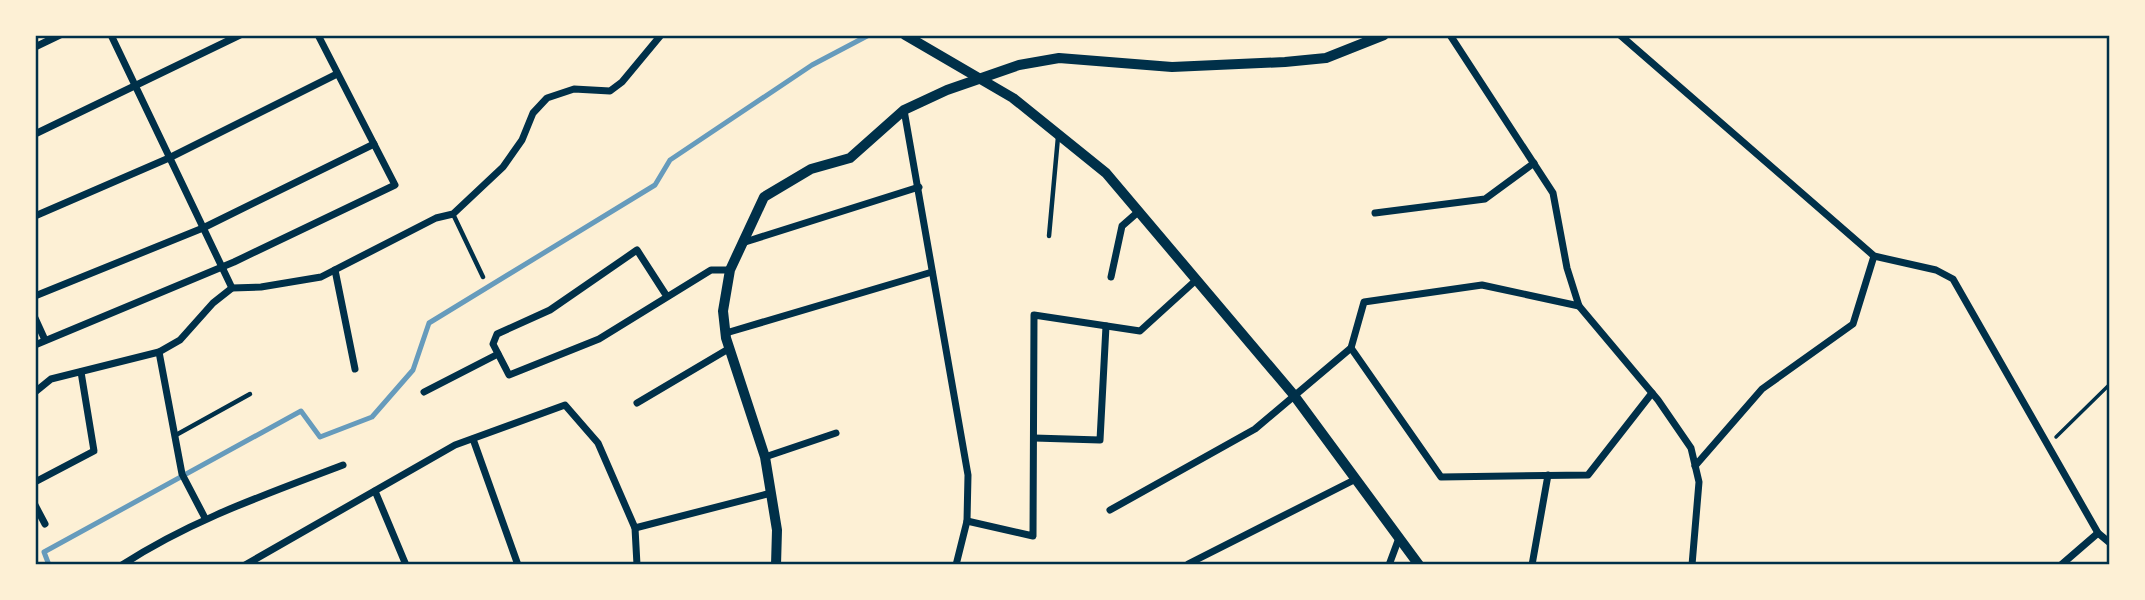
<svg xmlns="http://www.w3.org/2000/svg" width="2145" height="600" font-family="'Work Sans',sans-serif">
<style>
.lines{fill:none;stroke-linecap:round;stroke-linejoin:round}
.stream{stroke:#669bbc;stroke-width:5}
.path{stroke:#003049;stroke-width:3.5}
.service{stroke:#003049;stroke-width:4.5}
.minor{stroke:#003049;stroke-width:7}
.tertiary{stroke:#003049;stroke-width:10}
.neatline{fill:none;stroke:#003049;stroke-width:2.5}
</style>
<rect width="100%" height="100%" fill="#fdf0d5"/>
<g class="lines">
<path class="stream" d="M49,565l-5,-13 257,-141 19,26 52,-20 41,-47 16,-47 226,-138 15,-25 142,-95 57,-30"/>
<path class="path" d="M2056,437l54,-53"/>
<g class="service">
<path d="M453,214l30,63"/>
<path d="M1049,236l9,-99"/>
<path d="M176,435l74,-41"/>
</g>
<g class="minor">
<path d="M111,35l121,253"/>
<path d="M1450,35l103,158 14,75 12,38 79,94 33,48 8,34 -7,83"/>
<path d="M1620,35l254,221 62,14 17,9 145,254 12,10"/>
<path d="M35,47l25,-12"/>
<path d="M904,110l64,365 -1,46 -11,44"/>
<path d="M35,134l205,-99"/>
<path d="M1375,213l110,-14 49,-36"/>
<path d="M35,216l134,-58 168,-84"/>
<path d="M742,243l177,-56"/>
<path d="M335,270l20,99"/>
<path d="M1111,277l11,-51 16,-14"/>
<path d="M666,295l-29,-45 -87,60 -53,24 -4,10 16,31 90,-36 112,-69h19"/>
<path d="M35,296l168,-68 171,-84"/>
<path d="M35,318l10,22"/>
<path d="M726,333l206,-61"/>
<path d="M35,345l199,-83 161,-77 -77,-150"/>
<path d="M1351,348l90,129 147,-2 64,-82"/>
<path d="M159,352l23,122 23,44"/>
<path d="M35,392l16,-13 108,-27 21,-12 33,-37 19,-15 29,-1 60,-10 115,-59 17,-4 50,-47 19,-27 11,-27 14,-15 27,-9 36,2 12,-9 39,-47"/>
<path d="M424,392l74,-38"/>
<path d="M637,403l93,-55"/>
<path d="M1034,438l66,2 6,-114"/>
<path d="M473,439l45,126"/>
<path d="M765,457l71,-24"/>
<path d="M1695,466l67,-77 91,-65 21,-68"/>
<path d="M35,482l59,-31 -13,-79"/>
<path d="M375,491l31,74"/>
<path d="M35,505l10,19"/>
<path d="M1110,510l145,-81 96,-81 13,-46 118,-17 97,21"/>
<path d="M967,521l66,15 1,-221 106,16 55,-50"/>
<path d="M635,528l136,-35"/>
<path d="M1188,564l168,-85"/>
<path d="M122,565c69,-45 145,-71 221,-100"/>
<path d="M245,565l210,-120 110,-40 33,38 37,85 2,37"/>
<path d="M1389,565l10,-27"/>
<path d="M1532,565l16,-90"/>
<path d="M2061,565l37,-32"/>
</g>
<g class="tertiary">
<path d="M905,35l108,63 93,75 187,221 126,171"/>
<path d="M776,565l1,-35 -12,-73 -39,-119 -3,-27 7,-41 34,-73 47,-28 39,-11 54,-48 43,-20 72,-25 40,-7 113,9 113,-5 41,-4 58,-23"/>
</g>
</g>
<rect width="2145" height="600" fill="none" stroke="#fdf0d5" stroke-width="74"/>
<rect x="37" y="37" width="2071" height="526" class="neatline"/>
</svg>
